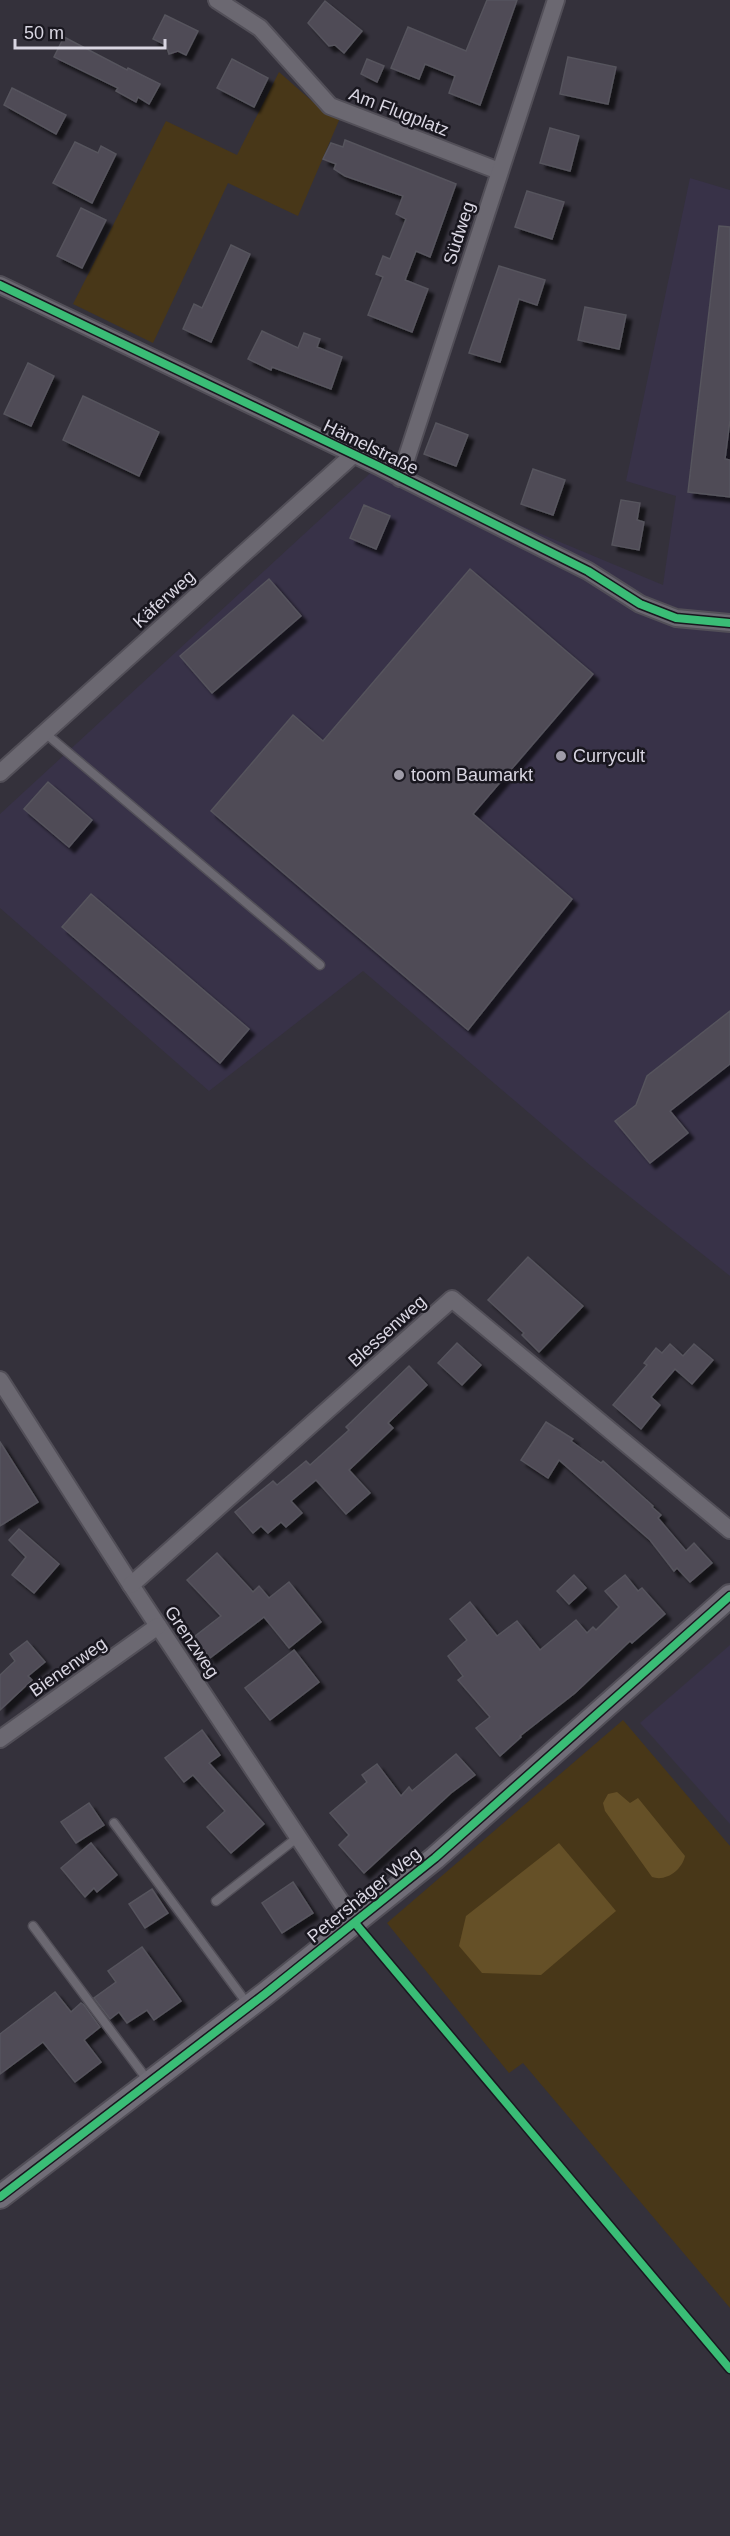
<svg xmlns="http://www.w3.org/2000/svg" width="730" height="2536" font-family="Arial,sans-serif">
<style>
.built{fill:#383248}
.green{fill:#483718}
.water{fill:#655027}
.building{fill:#4f4b57;stroke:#56545d;stroke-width:1.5;filter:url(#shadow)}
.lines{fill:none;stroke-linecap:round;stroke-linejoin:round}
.lane-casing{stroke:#524f58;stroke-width:11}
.street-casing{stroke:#524f58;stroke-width:20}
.secondary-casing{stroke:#524f58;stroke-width:26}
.lane{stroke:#6b6871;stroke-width:8}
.street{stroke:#6b6871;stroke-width:16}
.secondary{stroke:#706d77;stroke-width:22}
.cycleway-casing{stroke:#19171f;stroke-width:11}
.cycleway{stroke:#3abd76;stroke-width:8}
.poi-dot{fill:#9f9ca8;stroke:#19171f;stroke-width:2}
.labels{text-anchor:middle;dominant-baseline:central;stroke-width:5;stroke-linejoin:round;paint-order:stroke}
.street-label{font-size:18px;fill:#d9d6e2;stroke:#19171f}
.poi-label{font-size:18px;fill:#d9d6e2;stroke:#19171f;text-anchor:start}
</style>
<defs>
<filter id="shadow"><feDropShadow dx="5.5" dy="5.5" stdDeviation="1.5" flood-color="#0009"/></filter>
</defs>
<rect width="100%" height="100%" fill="#34313b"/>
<g class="built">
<path d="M690,178l40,12v1086l-139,-110 -228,-195 -154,120 -209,-183v-94l378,-348 285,119 13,-89 -50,-15z"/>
<path d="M730,1645v179l-90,-101z"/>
</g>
<g class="green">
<path d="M279,72l34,30 27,16 -42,98 -70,-33 -75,160 -80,-39 93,-183 71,34z"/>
<path d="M623,1720l107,126v462l-207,-245 -14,10 -122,-150z"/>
</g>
<g class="water">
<path d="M617,1792l13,11 8,-5 47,58c-3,14 -19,26 -33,21l-47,-66 -2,-8 5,-9z"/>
<path d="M559,1843l57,68 -75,64 -59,-2 -23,-27 7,-30z"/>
</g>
<g class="building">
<path d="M487,0h30l-37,105 -31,-12 6,-17 -30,-12 -6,15 -28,-11 17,-41 58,24z"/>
<path d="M325,1l37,30 -18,22 -9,-8 -6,1 -21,-23z"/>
<path d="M165,15l33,16 -12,24 -8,-4 -9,3 -3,-9 -13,-6z"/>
<path d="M64,37l63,33 1,-2 32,16 -11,20 -11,-7 -2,5 -20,-11 2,-3 -64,-31z"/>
<path d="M568,57l48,10 -8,37 -48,-10z"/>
<path d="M232,59l36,19 -14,29 -37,-19z"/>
<path d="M367,59l17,7 -7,16 -16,-8z"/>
<path d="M12,88l54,27 -10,19 -52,-29z"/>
<path d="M550,128l29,8 -9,35 -30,-8z"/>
<path d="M345,140l111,44 -26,73 -14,-6 -11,29 23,9 -16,43 -44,-17 15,-38 -7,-3 7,-18 7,3 16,-40 -10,-5 7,-18 -58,-20 -11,-7 2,-5 -13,-5 8,-16 12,4z"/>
<path d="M75,142l23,11 3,-7 15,8 -24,49 -39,-20z"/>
<path d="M527,191l37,11 -12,37 -37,-12z"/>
<path d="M81,208l25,12 -24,48 -25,-12z"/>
<path d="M719,226l11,1v193l-5,39 5,1v37l-42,-5z"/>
<path d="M231,245l19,9 -39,88 -28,-13 11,-25 8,4z"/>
<path d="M499,266l46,14 -8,25 -18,-6 -19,63 -31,-9z"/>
<path d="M585,307l41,8 -7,34 -41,-9z"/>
<path d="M262,331l36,17 6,-15 16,6 -3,8 25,10 -11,32 -59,-22 -1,3 -23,-11z"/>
<path d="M28,363l26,13 -23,50 -27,-12z"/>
<path d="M83,396l76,36 -20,44 -76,-36z"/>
<path d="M436,423l32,12 -12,31 -32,-12z"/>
<path d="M533,469l32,11 -12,35 -32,-11z"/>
<path d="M621,500l19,3 -3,17 7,2 -5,28 -27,-5z"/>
<path d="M364,505l26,11 -14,33 -26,-11z"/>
<path d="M470,569l123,105 -120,140 99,85 -104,131 -257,-219 82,-96 30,26z"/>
<path d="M269,579l32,37 -89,77 -32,-37z"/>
<path d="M48,782l44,38 -23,27 -45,-38z"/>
<path d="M91,894l158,135 -29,34 -158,-136z"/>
<path d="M730,1011v53l-60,47 18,22 -38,30 -35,-42 21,-16 11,-29z"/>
<path d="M528,1257l55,49 -44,46 -17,-17 2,-2 -36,-33z"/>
<path d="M457,1343l24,22 -19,20 -24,-22z"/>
<path d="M670,1344l13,12 11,-12 19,16 -21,24 -17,-15 -24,28 9,8 -19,24 -28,-24 34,-40 -3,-2 12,-15 6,5z"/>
<path d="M409,1366l18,19 -39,38 5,5 -44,42 21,23 -24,21 -30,-34 -25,21 11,12 -16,14 -5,-5 -13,11 -7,-7 -8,7 -18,-21 38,-31 4,4 29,-24 4,4 39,-35 -3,-3z"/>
<path d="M546,1422l27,17 -2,2 30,22 2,-2 50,45 -1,1 9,8 -3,3 28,33 8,-8 18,20 -22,19 -13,-14 -3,3 -24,-31 -91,-80 -11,18 -27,-18z"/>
<path d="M0,1442l38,60 -38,24z"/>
<path d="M19,1529l40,35 -25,29 -22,-18 14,-18 -17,-17z"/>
<path d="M217,1553l36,39 6,-6 10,12 20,-16 32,40 -32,26 -25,-31 -54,41 -16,-21 27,-21 -34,-36z"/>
<path d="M574,1575l12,13 -17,16 -12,-13z"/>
<path d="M625,1575l13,16 4,-3 23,26 -33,29 -2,-2 -55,52 -55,43 1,1 -21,19 -24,-28 14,-11 -32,-37 5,-4 -15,-20 19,-16 -17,-21 20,-17 27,34 20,-15 23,29 36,-30 11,13 6,-6 3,3 23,-23 -14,-16z"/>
<path d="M27,1641l18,21 -17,14 4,4 -32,30v-35l15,-14 -5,-7z"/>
<path d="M294,1650l25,32 -49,38 -25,-32z"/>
<path d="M202,1730l18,25 -11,8 55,61 -33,29 -24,-26 18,-16 -32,-36 -9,7 -19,-24z"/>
<path d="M456,1754l19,21 -24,18 -87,80 -25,-28 10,-10 -19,-22 37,-31 -5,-7 15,-11 24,32 8,-9 3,4z"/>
<path d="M89,1803l15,22 -28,18 -15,-21z"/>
<path d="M91,1843l26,32 -20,17 -3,-4 -9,9 -24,-29z"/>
<path d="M293,1882l20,31 -31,20 -20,-30z"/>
<path d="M152,1889l16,24 -23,15 -16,-24z"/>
<path d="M142,1947l39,54 -27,19 -7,-10 -20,13 -8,-11 -9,7 -16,-21 22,-16 -8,-11z"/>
<path d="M55,1992l16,20 10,-9 3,2 16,22 -16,13 17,22 -26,20 -32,-40 -43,32v-40z"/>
</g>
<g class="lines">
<g class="lane-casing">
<g id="lane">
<path d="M45,733l275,232"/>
<path d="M114,1823l135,183"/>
<path d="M216,1901l82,-64"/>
<path d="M33,1926l116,156"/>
</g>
</g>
<g class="street-casing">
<g id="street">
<path d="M217,0l43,28 70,78 169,65"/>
<path d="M0,285l378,181 210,105 52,33 36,14 54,5"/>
<path d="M400,478l156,-478"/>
<path d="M0,773l353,-318"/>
<path d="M0,1380l131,205 224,338"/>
<path d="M131,1585l321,-286 278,231"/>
<path d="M0,1739l158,-113"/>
</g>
</g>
<g class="secondary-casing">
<path id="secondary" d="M0,2197l265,-203 170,-136 295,-262"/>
</g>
<use href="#lane" class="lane"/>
<use href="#street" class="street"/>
<use href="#secondary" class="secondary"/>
<g class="cycleway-casing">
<g id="cycleway">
<path d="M0,285l378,181 210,105 52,33 36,14 54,5"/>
<path d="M355,1923l375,446"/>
<path d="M0,2197l265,-203 170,-136 295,-262"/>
</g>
</g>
<use href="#cycleway" class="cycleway"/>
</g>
<g class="poi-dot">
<circle cx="561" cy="756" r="6"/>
<circle cx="399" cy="775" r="6"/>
</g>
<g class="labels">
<g class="street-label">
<text transform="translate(399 112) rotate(21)">Am Flugplatz</text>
<text transform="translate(459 233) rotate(-72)">Südweg</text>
<text transform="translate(371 447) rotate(26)">Hämelstraße</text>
<text transform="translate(164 599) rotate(-42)">Käferweg</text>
<text transform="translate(387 1331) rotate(-42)">Blessenweg</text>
<text transform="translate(192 1642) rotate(56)">Grenzweg</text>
<text transform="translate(68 1667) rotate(-35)">Bienenweg</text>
<text transform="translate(364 1895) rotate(-39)">Petershäger Weg</text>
</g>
<g class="poi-label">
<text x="573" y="756">Currycult</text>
<text x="411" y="775">toom Baumarkt</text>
</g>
</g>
<path d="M15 39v9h150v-9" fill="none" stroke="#d9d6e2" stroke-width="3"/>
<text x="24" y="39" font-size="18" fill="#d9d6e2" stroke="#19171f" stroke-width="4.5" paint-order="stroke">50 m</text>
</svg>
